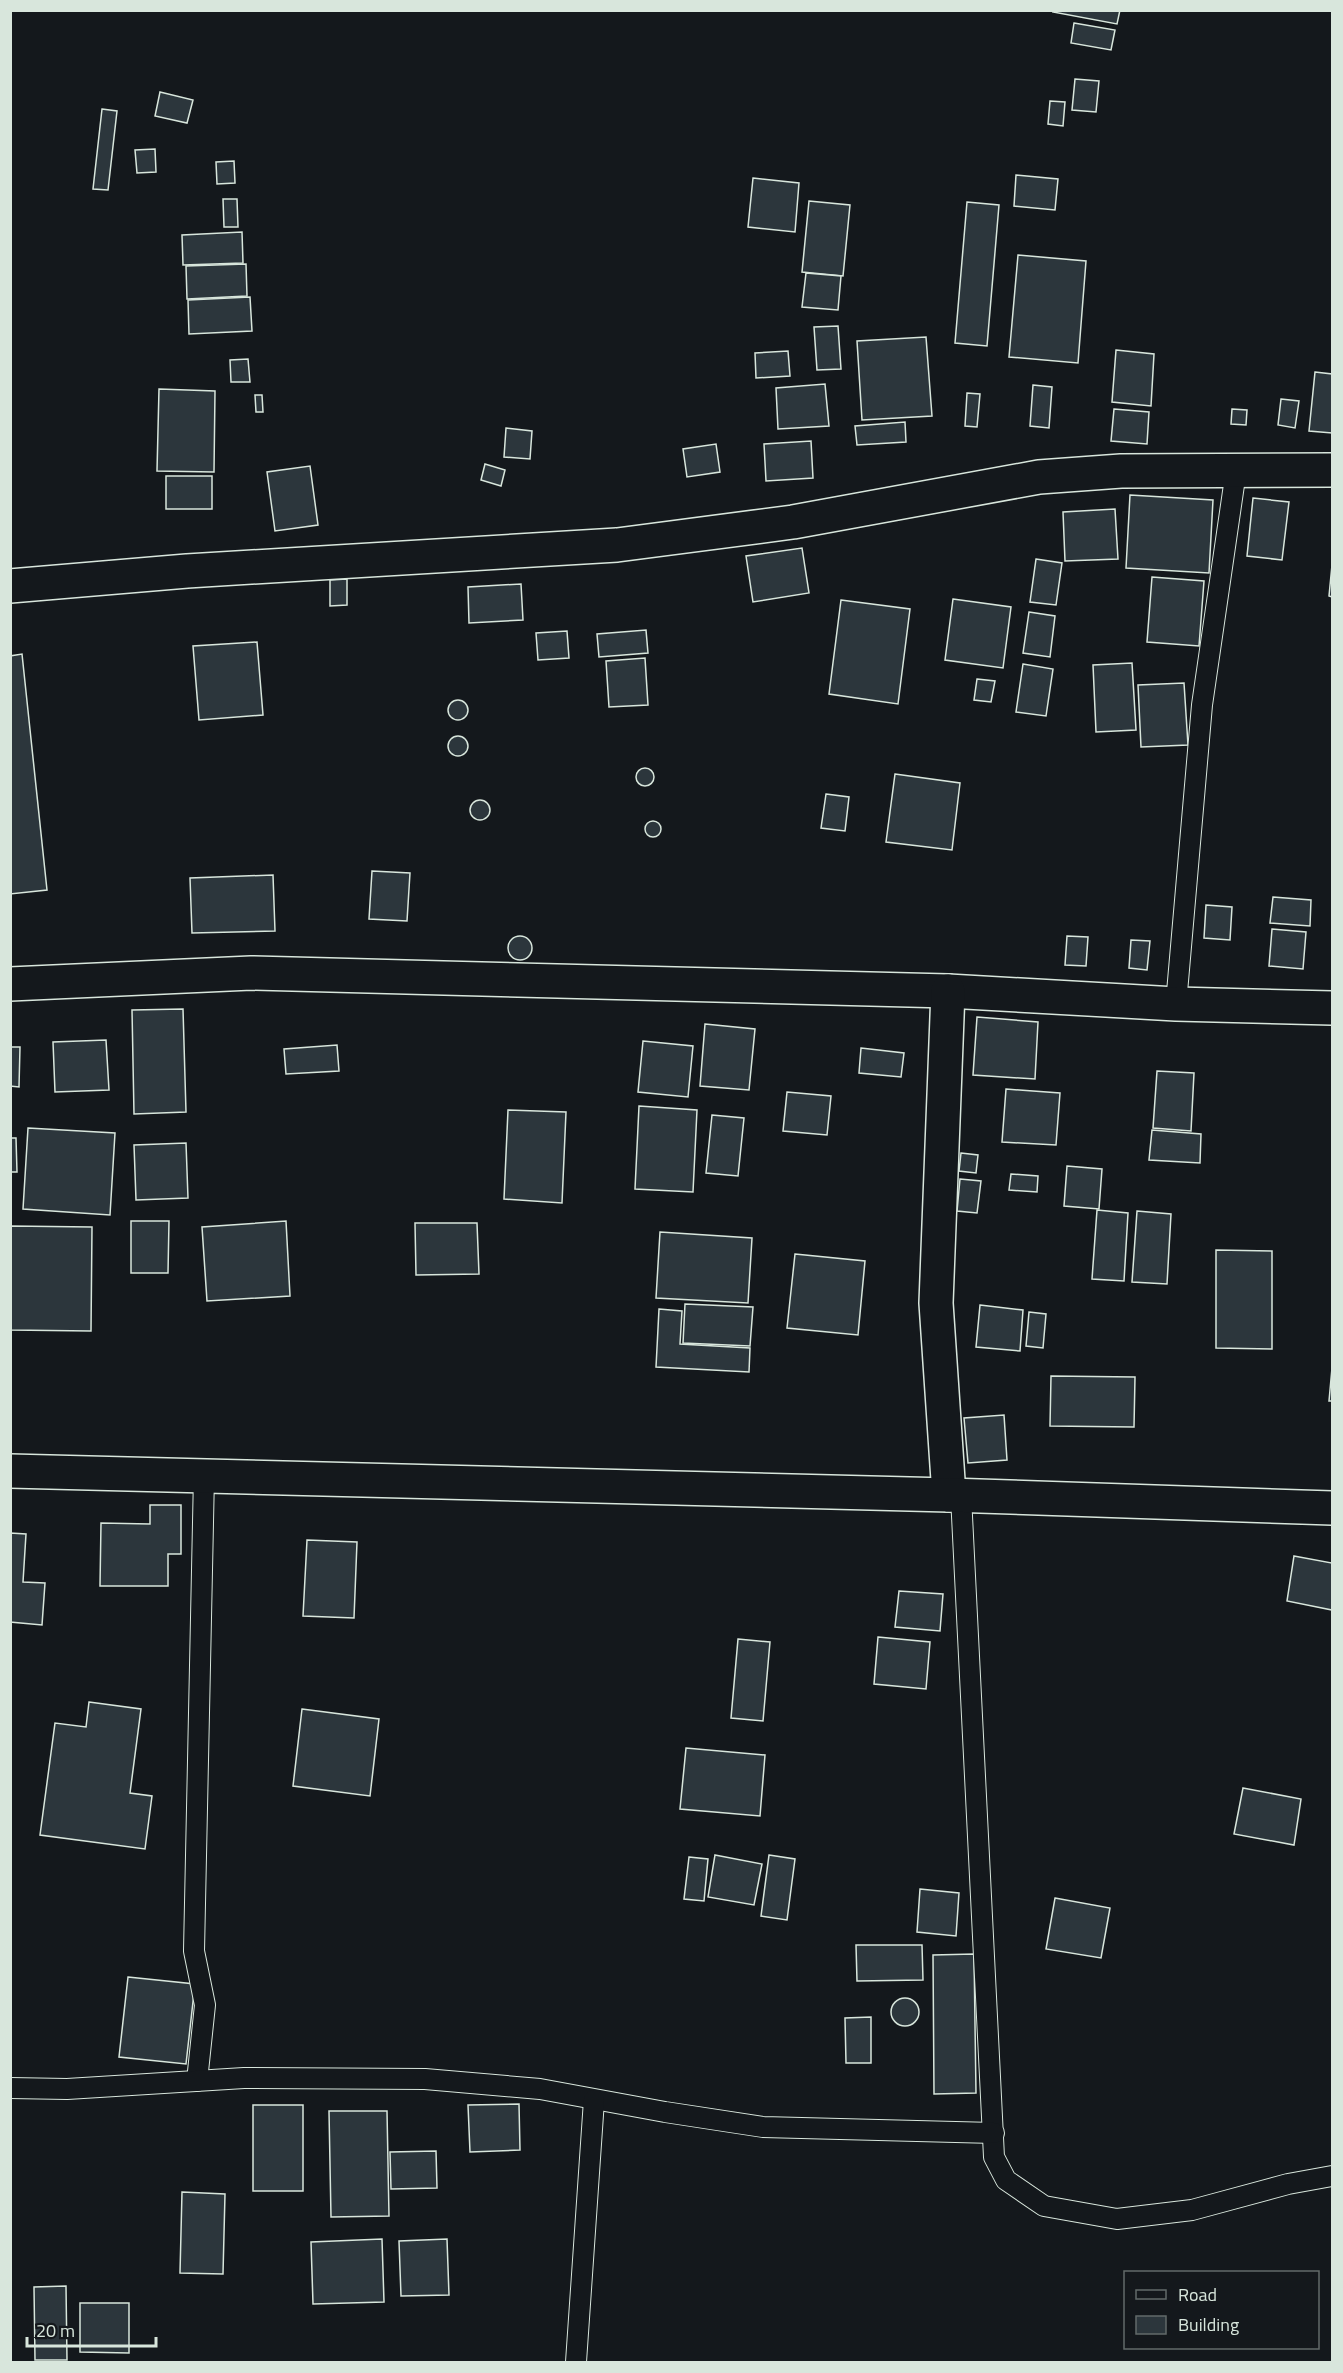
<svg xmlns="http://www.w3.org/2000/svg" width="1343" height="2373" font-family="'Titillium Web',sans-serif">
<style>
.building{fill:#2c363c;stroke:#d8e6dc;stroke-width:1.5}
.lines{fill:none;stroke-linecap:round;stroke-linejoin:round}
.service-casing{stroke:#d8e6dc;stroke-width:22}
.minor-casing{stroke:#d8e6dc;stroke-width:36}
.service{stroke:#14181c;stroke-width:20}
.minor{stroke:#14181c;stroke-width:33}
</style>
<rect width="100%" height="100%" fill="#14181c"/>
<g class="building">
<path d="M1054,10h66l-3,14 -64,-12z"/>
<path d="M1074,23l41,7 -4,20 -40,-7z"/>
<path d="M1075,79l24,2 -3,31 -24,-2z"/>
<path d="M160,92l33,8 -6,23 -32,-7z"/>
<path d="M1050,101l15,1 -2,24 -15,-2z"/>
<path d="M102,109l15,2 -9,79 -15,-1z"/>
<path d="M155,149l1,23 -19,1 -2,-23z"/>
<path d="M234,161l1,22 -18,1 -1,-22z"/>
<path d="M1016,175l42,4 -3,31 -41,-4z"/>
<path d="M753,178l46,5 -4,49 -47,-5z"/>
<path d="M223,199h14l1,28h-14z"/>
<path d="M809,201l41,4 -7,71 -41,-4z"/>
<path d="M967,202l32,3 -12,141 -32,-3z"/>
<path d="M242,232l1,31 -60,2 -1,-30z"/>
<path d="M1018,255l68,6 -8,102 -69,-6z"/>
<path d="M246,264l1,32 -60,3 -1,-33z"/>
<path d="M806,273l35,3 -3,34 -36,-3z"/>
<path d="M250,297l2,34 -63,3 -1,-34z"/>
<path d="M838,326l3,43 -24,1 -3,-43z"/>
<path d="M926,337l6,79 -70,4 -5,-79z"/>
<path d="M1116,350l38,4 -3,52 -39,-4z"/>
<path d="M788,351l2,25 -34,2 -1,-25z"/>
<path d="M248,359l2,23h-19l-1,-22z"/>
<path d="M1315,372l17,2v59l-23,-2z"/>
<path d="M825,384l4,42 -51,3 -2,-41z"/>
<path d="M1033,385l19,2 -3,41 -19,-2z"/>
<path d="M159,389l56,2 -1,81 -57,-1z"/>
<path d="M967,393l13,1 -3,33 -12,-1z"/>
<path d="M255,395h7l1,17h-7z"/>
<path d="M1281,399l18,2 -4,27 -17,-3z"/>
<path d="M1114,409l35,3 -2,32 -36,-3z"/>
<path d="M1232,409l15,1 -1,15 -15,-1z"/>
<path d="M905,422l1,20 -49,3 -2,-19z"/>
<path d="M506,428l26,3 -2,28 -26,-2z"/>
<path d="M811,441l2,37 -47,3 -2,-37z"/>
<path d="M716,444l4,28 -33,5 -4,-28z"/>
<path d="M485,464l20,6 -4,16 -20,-6z"/>
<path d="M310,466l8,59 -43,6 -8,-59z"/>
<rect x="166" y="476" width="46" height="33"/>
<path d="M1130,495l83,5 -4,73 -83,-5z"/>
<path d="M1253,498l36,4 -7,58 -35,-4z"/>
<path d="M1115,509l3,50 -53,2 -2,-49z"/>
<path d="M802,548l7,45 -56,9 -7,-46z"/>
<path d="M1036,559l26,4 -6,42 -26,-3z"/>
<path d="M1332,565v32l-3,-1z"/>
<path d="M1152,577l52,4 -5,65 -52,-4z"/>
<path d="M347,579v26l-17,1v-26z"/>
<path d="M521,584l2,36 -54,3 -1,-36z"/>
<path d="M953,599l58,8 -8,61 -58,-8z"/>
<path d="M841,600l69,9 -12,95 -69,-10z"/>
<path d="M1029,612l26,4 -5,41 -27,-4z"/>
<path d="M646,630l2,23 -49,4 -2,-23z"/>
<path d="M567,631l2,27 -31,2 -2,-27z"/>
<path d="M257,642l6,73 -64,5 -6,-74z"/>
<path d="M22,654l25,236 -37,4v-238z"/>
<path d="M645,658l3,47 -39,2 -3,-46z"/>
<path d="M1132,663l4,67 -40,2 -3,-67z"/>
<path d="M1023,664l30,5 -7,47 -30,-4z"/>
<path d="M977,679l18,2 -4,21 -17,-2z"/>
<path d="M1184,683l4,62 -47,2 -3,-62z"/>
<circle cx="458" cy="710" r="10"/>
<circle cx="458" cy="746" r="10"/>
<circle cx="645" cy="777" r="9"/>
<path d="M895,774l65,9 -8,67 -66,-8z"/>
<path d="M826,794l23,3 -4,34 -24,-3z"/>
<circle cx="480" cy="810" r="10"/>
<circle cx="653" cy="829" r="8"/>
<path d="M372,871l38,2 -3,48 -38,-2z"/>
<path d="M273,875l2,56 -83,2 -2,-55z"/>
<path d="M1273,897l38,3 -1,26 -40,-3z"/>
<path d="M1206,905l26,2 -2,33 -26,-2z"/>
<path d="M1272,929l34,3 -3,37 -34,-3z"/>
<circle cx="520" cy="948" r="12"/>
<path d="M1067,936l21,1 -2,29 -21,-1z"/>
<path d="M1131,940l19,1 -3,29 -18,-2z"/>
<path d="M183,1009l3,103 -52,2 -2,-104z"/>
<path d="M977,1017l61,5 -3,57 -62,-4z"/>
<path d="M705,1024l50,5 -6,61 -49,-4z"/>
<path d="M106,1040l3,50 -54,2 -2,-50z"/>
<path d="M643,1041l50,5 -5,51 -50,-5z"/>
<path d="M337,1045l2,26 -53,3 -2,-25z"/>
<path d="M10,1047h10l-1,40 -9,-1z"/>
<path d="M861,1048l43,5 -3,24 -42,-4z"/>
<path d="M1157,1071l37,2 -3,58 -38,-3z"/>
<path d="M1006,1089l54,4 -4,52 -54,-3z"/>
<path d="M787,1092l44,4 -4,39 -44,-4z"/>
<path d="M639,1106l58,4 -4,82 -58,-3z"/>
<path d="M508,1110l58,2 -4,91 -58,-4z"/>
<path d="M712,1115l32,3 -6,58 -32,-3z"/>
<path d="M28,1128l87,5 -5,82 -87,-6z"/>
<path d="M1152,1130l49,4 -1,29 -51,-3z"/>
<path d="M10,1138h6l1,34h-7z"/>
<path d="M186,1143l2,55 -52,2 -2,-55z"/>
<path d="M961,1153l17,2 -2,18 -17,-2z"/>
<path d="M1067,1166l35,3 -3,40 -35,-3z"/>
<path d="M1011,1174l27,2 -1,16 -28,-2z"/>
<path d="M960,1179l21,2 -4,32 -20,-2z"/>
<path d="M1097,1210l31,3 -4,68 -32,-2z"/>
<path d="M1137,1211l34,3 -4,70 -35,-2z"/>
<path d="M131,1221h38l-1,52h-37z"/>
<path d="M286,1221l4,75 -83,5 -5,-74z"/>
<path d="M415,1223h62l2,51 -63,1z"/>
<path d="M10,1226l82,1 -1,104 -81,-1z"/>
<path d="M660,1232l92,6 -4,65 -92,-5z"/>
<path d="M1216,1250l56,1v98l-56,-1z"/>
<path d="M795,1254l70,7 -7,74 -71,-7z"/>
<path d="M685,1304l68,3 -3,39 -67,-3z"/>
<path d="M980,1305l43,5 -3,41 -44,-4z"/>
<path d="M659,1309l23,2 -2,33 70,4 -1,24 -93,-5z"/>
<path d="M1029,1312l17,2 -3,34 -17,-2z"/>
<path d="M1332,1368v33h-3z"/>
<path d="M1051,1376l84,1 -1,50 -84,-1z"/>
<path d="M1004,1415l3,45 -39,3 -4,-45z"/>
<path d="M150,1505h31v49h-13v32h-68l1,-63 49,1z"/>
<path d="M10,1533l16,1 -3,48 22,1 -3,42 -32,-3z"/>
<path d="M307,1540l50,2 -3,76 -51,-2z"/>
<path d="M1294,1556l38,7v47l-45,-9z"/>
<path d="M899,1591l44,3 -3,37 -45,-4z"/>
<path d="M878,1637l52,5 -4,47 -52,-5z"/>
<path d="M738,1639l32,3 -7,79 -32,-3z"/>
<path d="M89,1702l52,7 -11,84 22,3 -7,53 -105,-14 15,-112 31,4z"/>
<path d="M302,1709l77,10 -9,77 -77,-10z"/>
<path d="M686,1748l79,7 -5,61 -80,-7z"/>
<path d="M1243,1788l58,11 -7,46 -60,-11z"/>
<path d="M715,1855l47,9 -8,41 -46,-8z"/>
<path d="M769,1855l26,4 -8,61 -26,-4z"/>
<path d="M689,1857l19,2 -4,42 -20,-2z"/>
<path d="M920,1889l39,4 -3,43 -39,-4z"/>
<path d="M1055,1898l55,10 -9,50 -55,-9z"/>
<path d="M856,1945h66l1,35 -66,1z"/>
<path d="M974,1954l2,139 -42,1 -1,-139z"/>
<path d="M128,1977l67,7 -9,80 -67,-7z"/>
<circle cx="905" cy="2012" r="14"/>
<path d="M871,2017v46h-25l-1,-45z"/>
<path d="M519,2104l1,46 -50,2 -2,-47z"/>
<rect x="253" y="2105" width="50" height="86"/>
<path d="M329,2111h58l2,105 -58,1z"/>
<path d="M436,2151l1,37 -46,1 -1,-37z"/>
<path d="M182,2192l43,2 -2,80 -43,-1z"/>
<path d="M382,2239l2,63 -71,2 -2,-62z"/>
<path d="M447,2239l2,56 -48,1 -2,-55z"/>
<path d="M66,2286l1,74h-32l-1,-73z"/>
<path d="M80,2303h49v50l-49,-1z"/>
</g>
<g class="lines">
<g class="service-casing">
<g id="service">
<path d="M1176,1004l26,-299 34,-234"/>
<path d="M961,1496l33,661 12,23 38,26 73,13 75,-9 96,-26 44,-8"/>
<path d="M197,2081l8,-76 -11,-54 10,-476"/>
<path d="M10,2088l57,1 177,-11 181,1 115,10 125,23 98,15 231,6"/>
<path d="M576,2362l18,-262"/>
</g>
</g>
<g class="minor-casing">
<g id="minor">
<path d="M10,586l177,-15 430,-26 176,-23 246,-45 82,-6 211,-1"/>
<path d="M10,984l241,-11 697,18 228,13 156,4"/>
<path d="M948,991l-12,312 13,192"/>
<path d="M10,1471l939,24 383,13"/>
</g>
</g>
<use href="#service" class="service"/>
<use href="#minor" class="minor"/>
</g>
<rect width="1343" height="2373" fill="none" stroke="#d8e6dc" stroke-width="24"/>
<rect x="1124" y="2271" width="195" height="78" fill="#14181c" stroke="#626a69" stroke-width="1.5"/>
<rect x="1136" y="2290" width="30" height="9" fill="#14181c" stroke="#626a69" stroke-width="1.5"/>
<text x="1178" y="2301" font-size="18" fill="#d8e6dc">Road</text>
<rect x="1136" y="2316" width="30" height="18" fill="#2c363c" stroke="#626a69" stroke-width="1.5"/>
<text x="1178" y="2331" font-size="18" fill="#d8e6dc">Building</text>
<path d="M27 2337v9h129v-9" fill="none" stroke="#d8e6dc" stroke-width="3"/>
<text x="36" y="2337" font-size="18" fill="#d8e6dc" stroke="#14181c" stroke-width="4.5" paint-order="stroke">20 m</text>
</svg>
